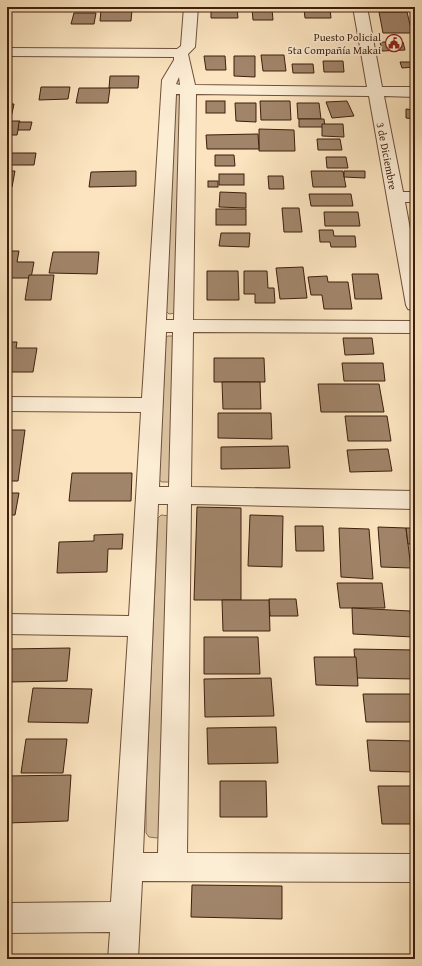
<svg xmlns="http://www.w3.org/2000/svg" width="422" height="966" font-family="'Gentium Book Plus',serif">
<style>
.green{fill:#dbc3a1;stroke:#8d7157}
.building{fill:#a1856a;stroke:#3f1f0d}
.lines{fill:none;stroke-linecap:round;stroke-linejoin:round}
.street-casing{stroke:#6e503a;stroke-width:2}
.street{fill:#fcedd5;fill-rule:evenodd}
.labels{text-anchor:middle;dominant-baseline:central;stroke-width:3.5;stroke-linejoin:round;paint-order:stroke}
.far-poi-label{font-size:11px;fill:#3f1f0d;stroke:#fcedd5;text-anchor:end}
.far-street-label{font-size:11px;fill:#3f1f0d;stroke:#fcedd5}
</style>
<rect width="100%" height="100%" fill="#fbe4bf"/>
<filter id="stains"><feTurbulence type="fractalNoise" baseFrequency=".005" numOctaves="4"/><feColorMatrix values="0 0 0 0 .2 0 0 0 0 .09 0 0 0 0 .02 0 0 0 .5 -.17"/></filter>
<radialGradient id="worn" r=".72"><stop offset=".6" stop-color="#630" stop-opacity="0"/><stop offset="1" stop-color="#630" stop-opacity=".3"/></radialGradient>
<g class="green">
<path d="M175,95h6l-5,218 -7,1 -3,-3z"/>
<path d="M168,336h5l-3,146h-8l-3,-2 7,-143z"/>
<path d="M161,515l9,1 -10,319 -3,3 -8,-1 -3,-4v-44l12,-271z"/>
</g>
<g class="building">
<rect x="7" y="7" width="25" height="3"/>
<path d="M211,8h26l1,10h-27z"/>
<path d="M252,9h20l1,11h-20z"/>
<path d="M304,9h26l1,9h-26z"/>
<path d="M101,10h31l-1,11h-31z"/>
<path d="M379,12h28l5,21h-29z"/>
<path d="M74,13h22l-2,11h-23z"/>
<path d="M380,42h23l2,8 -23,1z"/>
<path d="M261,55h23l2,16h-23z"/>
<path d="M204,56h21l1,14h-20z"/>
<path d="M234,56h21v21l-21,-1z"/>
<path d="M323,61h20l1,11h-20z"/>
<path d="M400,62h15v5l-13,1z"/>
<path d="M292,64h21l1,9h-21z"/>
<path d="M110,76h29l-1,12h-29z"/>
<path d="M41,87h29l-2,12 -29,1z"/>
<path d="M79,88h31l-2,15h-32z"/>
<rect x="206" y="101" width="19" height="12"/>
<path d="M260,101h30l1,19h-30z"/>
<path d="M347,101l7,15 -22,2 -6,-16z"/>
<path d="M235,103h21v19l-20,-1z"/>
<path d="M297,103h22l2,16h-23z"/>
<path d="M7,104h7l-3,14h-4z"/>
<path d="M406,109l9,1v9l-9,-1z"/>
<path d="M299,119h25l1,8h-26z"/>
<path d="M7,121h13l-3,14h-10z"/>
<path d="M19,122h13l-2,8h-12z"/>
<path d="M322,124h21l1,13 -22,-1z"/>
<path d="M259,129l35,1 1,21h-36z"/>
<path d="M258,134l1,15h-52l-1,-14z"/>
<path d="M317,139h23l2,11h-24z"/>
<path d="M7,153h29l-2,12h-27z"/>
<path d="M215,155h19l1,11h-20z"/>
<path d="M326,157h20l2,11h-21z"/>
<path d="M7,171h8l-3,16h-5z"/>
<path d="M136,171v15l-47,1 2,-15z"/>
<path d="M311,171h32l3,16h-33z"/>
<path d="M344,171h21v7l-21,-1z"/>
<rect x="219" y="174" width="25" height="11"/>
<path d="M268,176h15l1,13h-15z"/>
<rect x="208" y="181" width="10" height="6"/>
<path d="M220,192l26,1v15l-27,-1z"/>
<path d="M309,194h42l2,12h-42z"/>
<path d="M282,208h17l3,24h-18z"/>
<rect x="216" y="209" width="30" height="16"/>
<path d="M324,212h34l2,14h-35z"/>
<path d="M319,230h14l1,6h21l1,11h-25l-1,-5h-10z"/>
<path d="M221,233h29l-1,14 -30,-1z"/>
<path d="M7,251h12l-2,11h17l-3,16h-24l2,-7h-2z"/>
<path d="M53,252h46l-2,22 -48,-1z"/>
<path d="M303,267l4,31 -27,1 -4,-31z"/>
<path d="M207,271h31l1,29h-32z"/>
<path d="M244,271h23l1,17h6l1,15h-20v-9h-11z"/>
<path d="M352,274h26l4,25h-27z"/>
<path d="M29,275h25l-3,25h-26z"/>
<path d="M327,276l1,6h20l4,27h-28l-2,-14h-11l-3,-18z"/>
<path d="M343,338h29l2,16 -29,1z"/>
<path d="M7,342h10l-1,6h21l-4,24h-26z"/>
<path d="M214,358h50l1,24h-51z"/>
<path d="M342,363h41l2,18h-41z"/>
<path d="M222,382h38l1,27h-38z"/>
<path d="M318,384h61l5,28h-63z"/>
<path d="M218,413h53l1,26 -54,-1z"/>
<path d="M345,416h42l4,25h-43z"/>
<path d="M7,430h18l-7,51h-11z"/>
<path d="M288,446l2,22 -69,1v-22z"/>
<path d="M388,449l4,22 -42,1 -3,-22z"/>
<path d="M72,473h60l-1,28h-62z"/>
<path d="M7,493h12l-4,22h-8z"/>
<path d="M197,507l44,1v92h-47z"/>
<path d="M250,515l33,1 -1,51 -34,-1z"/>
<path d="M295,526h28l1,25h-28z"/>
<path d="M378,527l28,1 5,40 -30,-1z"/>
<path d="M339,528l30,1 4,50 -32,-2z"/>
<path d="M406,528h9v16h-7z"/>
<path d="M123,534l-1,15h-14l-1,23 -50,1 2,-31 35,-1v-6z"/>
<path d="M337,583h45l3,25h-45z"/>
<path d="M269,599h27l2,17h-28z"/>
<path d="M222,600h47l1,31h-47z"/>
<path d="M352,608l58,3 3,26 -60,-3z"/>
<path d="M204,637h54l2,37h-56z"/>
<path d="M70,648l-3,33 -60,1v-33z"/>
<path d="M354,649l61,1v29l-59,-1z"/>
<path d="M314,657h42l2,29 -42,-1z"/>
<path d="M271,678l3,38 -69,1 -1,-38z"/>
<path d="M33,688l59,1 -4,34 -60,-1z"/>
<path d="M363,694h52v28h-49z"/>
<path d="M276,727l2,36 -70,1 -1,-36z"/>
<path d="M26,739h41l-4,34h-42z"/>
<path d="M367,740l48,1v31l-45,-1z"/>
<path d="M71,775l-3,46 -61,2v-47z"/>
<path d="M220,781h46l1,36h-47z"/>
<path d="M378,786h37v38h-33z"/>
<path d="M192,885l90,1v33l-91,-2z"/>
</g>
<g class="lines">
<g class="street-casing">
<path id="street" d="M184,7h14l-3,40 -7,7 7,31 172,2 -14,-80h14l15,80h33v10l-31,-1 19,96h12v10h-10l10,54v55l-7,-2 -2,-4 -37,-209 -173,-2 -3,226 222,1v12l-222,-1 -2,155 224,4v18l-224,-5 -4,349 228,1v28l-273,-1 -4,78h-30l2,-27 -103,1v-30l104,-1 17,-266 -121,-2v-20l122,2 12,-204 -134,-1v-14l135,1 20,-318 12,-20v-3l-167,-1v-8l170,1 4,-3zM179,77l1,8 -4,-1zM176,94h4l-6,226h-8zM166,332h7l-4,155h-10zM158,504h10l-10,349h-15z"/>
</g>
<use href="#street" class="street"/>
</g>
<defs>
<g id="civic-ring" transform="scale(0.9)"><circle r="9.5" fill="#fcedd5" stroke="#8f2418" stroke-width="1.5"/><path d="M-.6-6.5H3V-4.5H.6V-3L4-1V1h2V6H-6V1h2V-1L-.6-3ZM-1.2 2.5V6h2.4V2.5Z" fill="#8f2418"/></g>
</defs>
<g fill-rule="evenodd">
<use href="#civic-ring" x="394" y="43"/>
</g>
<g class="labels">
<g class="far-poi-label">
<text x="381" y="37">Puesto Policial<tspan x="381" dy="13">5ta Compañía Makai</tspan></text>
</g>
<g class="far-street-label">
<text transform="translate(387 156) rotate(79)">3 de Diciembre</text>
</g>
</g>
<rect width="422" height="966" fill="none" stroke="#fbe4bf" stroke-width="24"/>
<rect x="8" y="8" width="406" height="950" fill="none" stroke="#3f1f0d" stroke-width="2"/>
<rect x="12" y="12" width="398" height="942" fill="none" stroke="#3f1f0d"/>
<rect width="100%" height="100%" filter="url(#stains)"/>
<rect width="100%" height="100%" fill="url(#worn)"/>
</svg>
